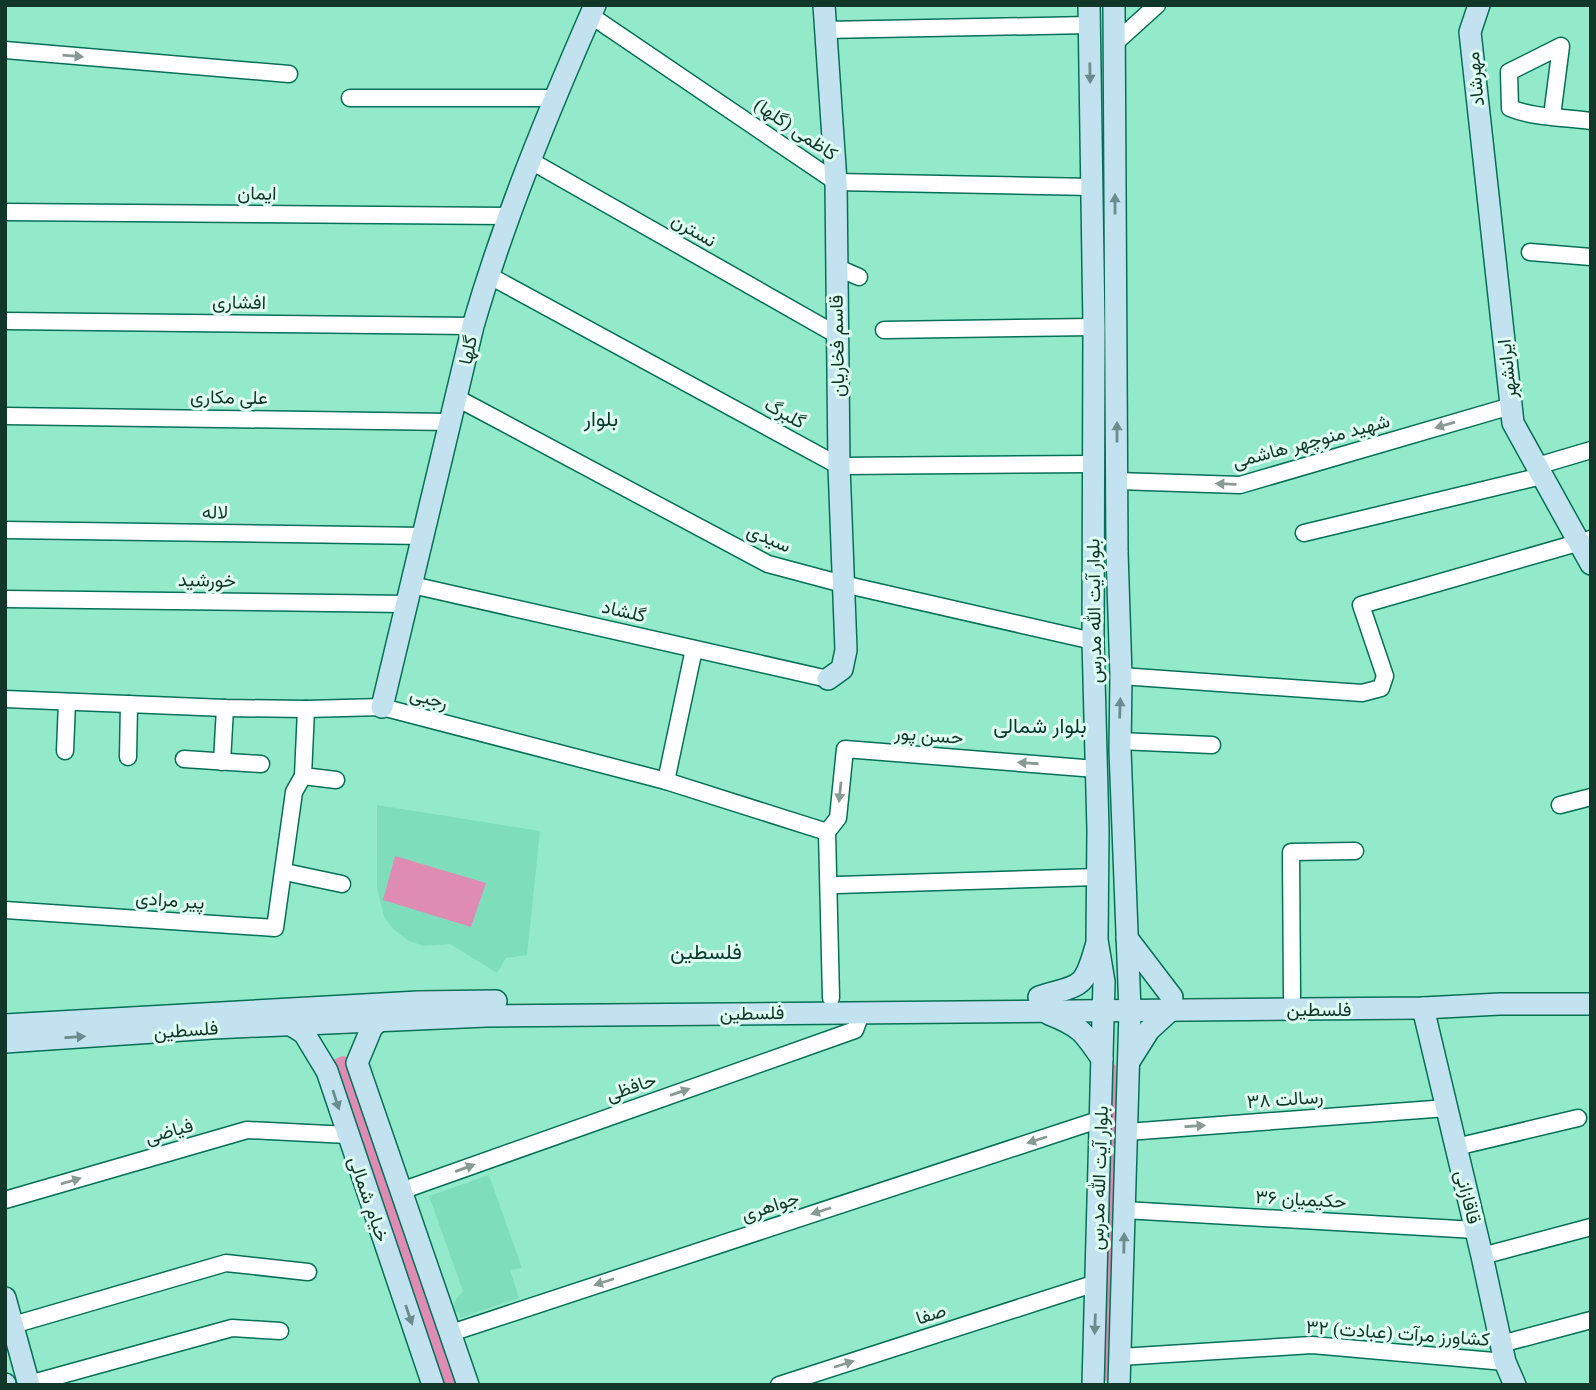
<svg xmlns="http://www.w3.org/2000/svg" width="1596" height="1390" font-family="'Times New Roman',Vazirmatn,serif">
<style>
.built{fill:#7edebc}
.green{fill:#de8cb4}
.lines{fill:none;stroke-linecap:round;stroke-linejoin:round}
.street-casing{stroke:#067056;stroke-width:19}
.secondary-casing{stroke:#067056;stroke-width:24}
.street{stroke:#fff;stroke-width:16}
.secondary{stroke:#c2e2ef;stroke-width:21}
.oneway{fill:#889a94}
.oneway2{fill:#6a8c8c}
.labels{text-anchor:middle;dominant-baseline:central;stroke-width:6;stroke-linejoin:round;paint-order:stroke}
.street-label{font-size:19px;fill:#11362a;stroke:#defff2}
.neighbourhood-label{font-size:21px;fill:#05382a;stroke:#defff2}
</style>
<rect width="100%" height="100%" fill="#93eaca"/>
<g class="built">
<path d="M377,805l163,26 -13,124 -21,3 -9,15 -47,-29 -26,2 -15,-5 -16,-12 -9,-13 -7,-28z"/>
<path d="M489,1175l33,93 -12,2 9,28 -59,20 -1,-4 -7,-5 4,-10 7,-8 -34,-95z"/>
</g>
<g class="green">
<path d="M395,856l91,27 -15,44 -88,-27z"/>
<path d="M342,1056l7,1 119,328h-35l-104,-323z"/>
<path d="M1112,1061l4,5 10,95 -6,217 -14,3 -13,-7 16,-311z"/>
</g>
<g class="lines">
<g class="street-casing">
<g id="street">
<path d="M590,15l246,167 256,5"/>
<path d="M825,30l264,-5"/>
<path d="M1114,44l43,-39"/>
<path d="M5,50l284,24"/>
<path d="M350,98h206"/>
<path d="M1552,116l9,-70 -52,26 1,36c24,10 55,9 81,13"/>
<path d="M531,161l306,174"/>
<path d="M5,212l503,4"/>
<path d="M1530,252l61,5"/>
<path d="M836,267l23,10"/>
<path d="M488,275l351,191 253,-2"/>
<path d="M5,321l468,5"/>
<path d="M884,330l210,-3"/>
<path d="M457,398l311,166 75,20 250,57"/>
<path d="M5,416l446,6"/>
<path d="M1537,466l54,-16"/>
<path d="M1117,481l123,4 271,-79"/>
<path d="M5,530l419,6"/>
<path d="M1304,533l238,-57"/>
<path d="M412,585l416,94"/>
<path d="M5,599l402,5"/>
<path d="M1121,676l241,17 19,-5 4,-12 -24,-71 230,-66"/>
<path d="M5,699l220,9 81,1 76,-2 284,74 161,51"/>
<path d="M306,709l-3,67 33,4"/>
<path d="M1119,741l93,4"/>
<path d="M65,751l2,-49"/>
<path d="M128,757l1,-53"/>
<path d="M184,759l77,5"/>
<path d="M222,762l3,-54"/>
<path d="M666,781l28,-132"/>
<path d="M1560,805l31,-8"/>
<path d="M827,832l11,-14 7,-69 251,20"/>
<path d="M827,832l4,166"/>
<path d="M285,872l57,12"/>
<path d="M837,885l260,-8"/>
<path d="M5,910l270,18 19,-136 9,-16"/>
<path d="M1292,997l-1,-145 64,-1"/>
<path d="M1127,1132l320,-24"/>
<path d="M1456,1147l122,-29"/>
<path d="M401,1191l454,-161 7,-19"/>
<path d="M5,1200l242,-70 101,5"/>
<path d="M1124,1210l352,20"/>
<path d="M1482,1256l109,-29"/>
<path d="M13,1325l213,-62 82,9"/>
<path d="M451,1333l650,-214"/>
<path d="M1501,1344l90,-24"/>
<path d="M1120,1357l192,-12 193,17"/>
<path d="M29,1384l203,-56 48,3"/>
<path d="M779,1385l317,-102"/>
</g>
</g>
<g class="secondary-casing">
<g id="secondary">
<path d="M824,5l12,177 3,284 7,184 -4,19 -14,10"/>
<path d="M1089,5l5,322 -1,314 5,189 -1,110 7,42 -11,403"/>
<path d="M1114,5l3,547 4,124 -1,74 10,261 -11,374"/>
<path d="M1479,5l-9,27 43,391 78,141"/>
<path d="M382,707l91,-381c32,-110 76,-216 122,-321"/>
<path d="M1127,938l45,59"/>
<path d="M1039,997c42,-13 45,-7 57,-51"/>
<path d="M1423,1008l59,248 23,106 10,23"/>
<path d="M1049,1014c31,12 35,18 53,45"/>
<path d="M381,1019l-9,8 -15,36 111,322"/>
<path d="M288,1023l16,10 23,38 106,314"/>
<path d="M5,1025l413,-23 78,-1"/>
<path d="M5,1042l208,-14 273,-12 937,-8 77,-4h91"/>
<path d="M1130,1060l19,-30 23,-21"/>
<path d="M5,1298l24,87"/>
<path d="M5,1384v1"/>
</g>
</g>
<use href="#street" class="street"/>
<use href="#secondary" class="secondary"/>
</g>
<defs><path id="oneway-solid" d="M-6-.8H1V-3.2L6.5 0L1 3.2V.8H-6Z" transform="scale(1.75)"/></defs>
<g class="oneway">
<use href="#oneway-solid" transform="translate(73 56) rotate(5)"/>
<use href="#oneway-solid" transform="translate(1445 425) rotate(164)"/>
<use href="#oneway-solid" transform="translate(1226 484) rotate(-178)"/>
<use href="#oneway-solid" transform="translate(1028 763) rotate(-176)"/>
<use href="#oneway-solid" transform="translate(840 792) rotate(96)"/>
<use href="#oneway-solid" transform="translate(680 1092) rotate(-19)"/>
<use href="#oneway-solid" transform="translate(1195 1126) rotate(-4)"/>
<use href="#oneway-solid" transform="translate(1037 1140) rotate(162)"/>
<use href="#oneway-solid" transform="translate(465 1168) rotate(-20)"/>
<use href="#oneway-solid" transform="translate(71 1181) rotate(-16)"/>
<use href="#oneway-solid" transform="translate(821 1211) rotate(162)"/>
<use href="#oneway-solid" transform="translate(604 1282) rotate(162)"/>
<use href="#oneway-solid" transform="translate(844 1364) rotate(-18)"/>
</g>
<g class="oneway2">
<use href="#oneway-solid" transform="translate(1090 73) rotate(89)"/>
<use href="#oneway-solid" transform="translate(1115 204) rotate(-90)"/>
<use href="#oneway-solid" transform="translate(1117 432) rotate(-90)"/>
<use href="#oneway-solid" transform="translate(1120 708) rotate(-88)"/>
<use href="#oneway-solid" transform="translate(75 1037) rotate(-4)"/>
<use href="#oneway-solid" transform="translate(336 1100) rotate(72)"/>
<use href="#oneway-solid" transform="translate(1124 1243) rotate(-89)"/>
<use href="#oneway-solid" transform="translate(409 1315) rotate(71)"/>
<use href="#oneway-solid" transform="translate(1095 1324) rotate(92)"/>
</g>
<g class="labels">
<g class="street-label">
<text transform="translate(1475 79) rotate(-96)">مهرشاد</text>
<text transform="translate(796 129) rotate(34)">کاظمی (گلها)</text>
<text transform="translate(257 193) rotate(1)">ایمان</text>
<text transform="translate(694 230) rotate(30)">نسترن</text>
<text transform="translate(239 302) rotate(1)">افشاری</text>
<text transform="translate(837 346) rotate(-91)">قاسم فخاریان</text>
<text transform="translate(468 350) rotate(-78)">گلها</text>
<text transform="translate(1507 369) rotate(-96)">ایرانشهر</text>
<text transform="translate(229 397) rotate(1)">علی مکاری</text>
<text transform="translate(785 413) rotate(29)">گلبرگ</text>
<text transform="translate(1311 441) rotate(-15)">شهید منوچهر هاشمی</text>
<text transform="translate(215 512) rotate(1)">لاله</text>
<text transform="translate(769 538) rotate(23)">سیدی</text>
<text transform="translate(207 580) rotate(1)">خورشید</text>
<text transform="translate(624 611) rotate(13)">گلشاد</text>
<text transform="translate(1094 611) rotate(-91)">بلوار آیت الله مدرس</text>
<text transform="translate(429 698) rotate(15)">رجبی</text>
<text transform="translate(929 735) rotate(4)">حسن پور</text>
<text transform="translate(170 900) rotate(4)">پیر مرادی</text>
<text x="1319" y="1009">فلسطین</text>
<text transform="translate(752 1013) rotate(-1)">فلسطین</text>
<text transform="translate(186 1030) rotate(-4)">فلسطین</text>
<text transform="translate(631 1087) rotate(-19)">حافظی</text>
<text transform="translate(1285 1099) rotate(-4)">۳۸ رسالت</text>
<text transform="translate(169 1131) rotate(-16)">فیاضی</text>
<text transform="translate(1099 1178) rotate(-88)">بلوار آیت الله مدرس</text>
<text transform="translate(1468 1197) rotate(76)">قاقازانی</text>
<text transform="translate(369 1199) rotate(71)">خیام شمالی</text>
<text transform="translate(1301 1199) rotate(3)">۳۶ حکیمیان</text>
<text transform="translate(770 1206) rotate(-18)">جواهری</text>
<text transform="translate(931 1314) rotate(-18)">صفا</text>
<text transform="translate(1398 1333) rotate(4)">۳۲ کشاورز مرآت (عبادت)</text>
</g>
<g class="neighbourhood-label">
<text x="601" y="419">بلوار</text>
<text x="1040" y="726">بلوار شمالی</text>
<text x="706" y="952">فلسطین</text>
</g>
</g>
<rect width="1596" height="1390" fill="none" stroke="#11362a" stroke-width="14"/>
</svg>
